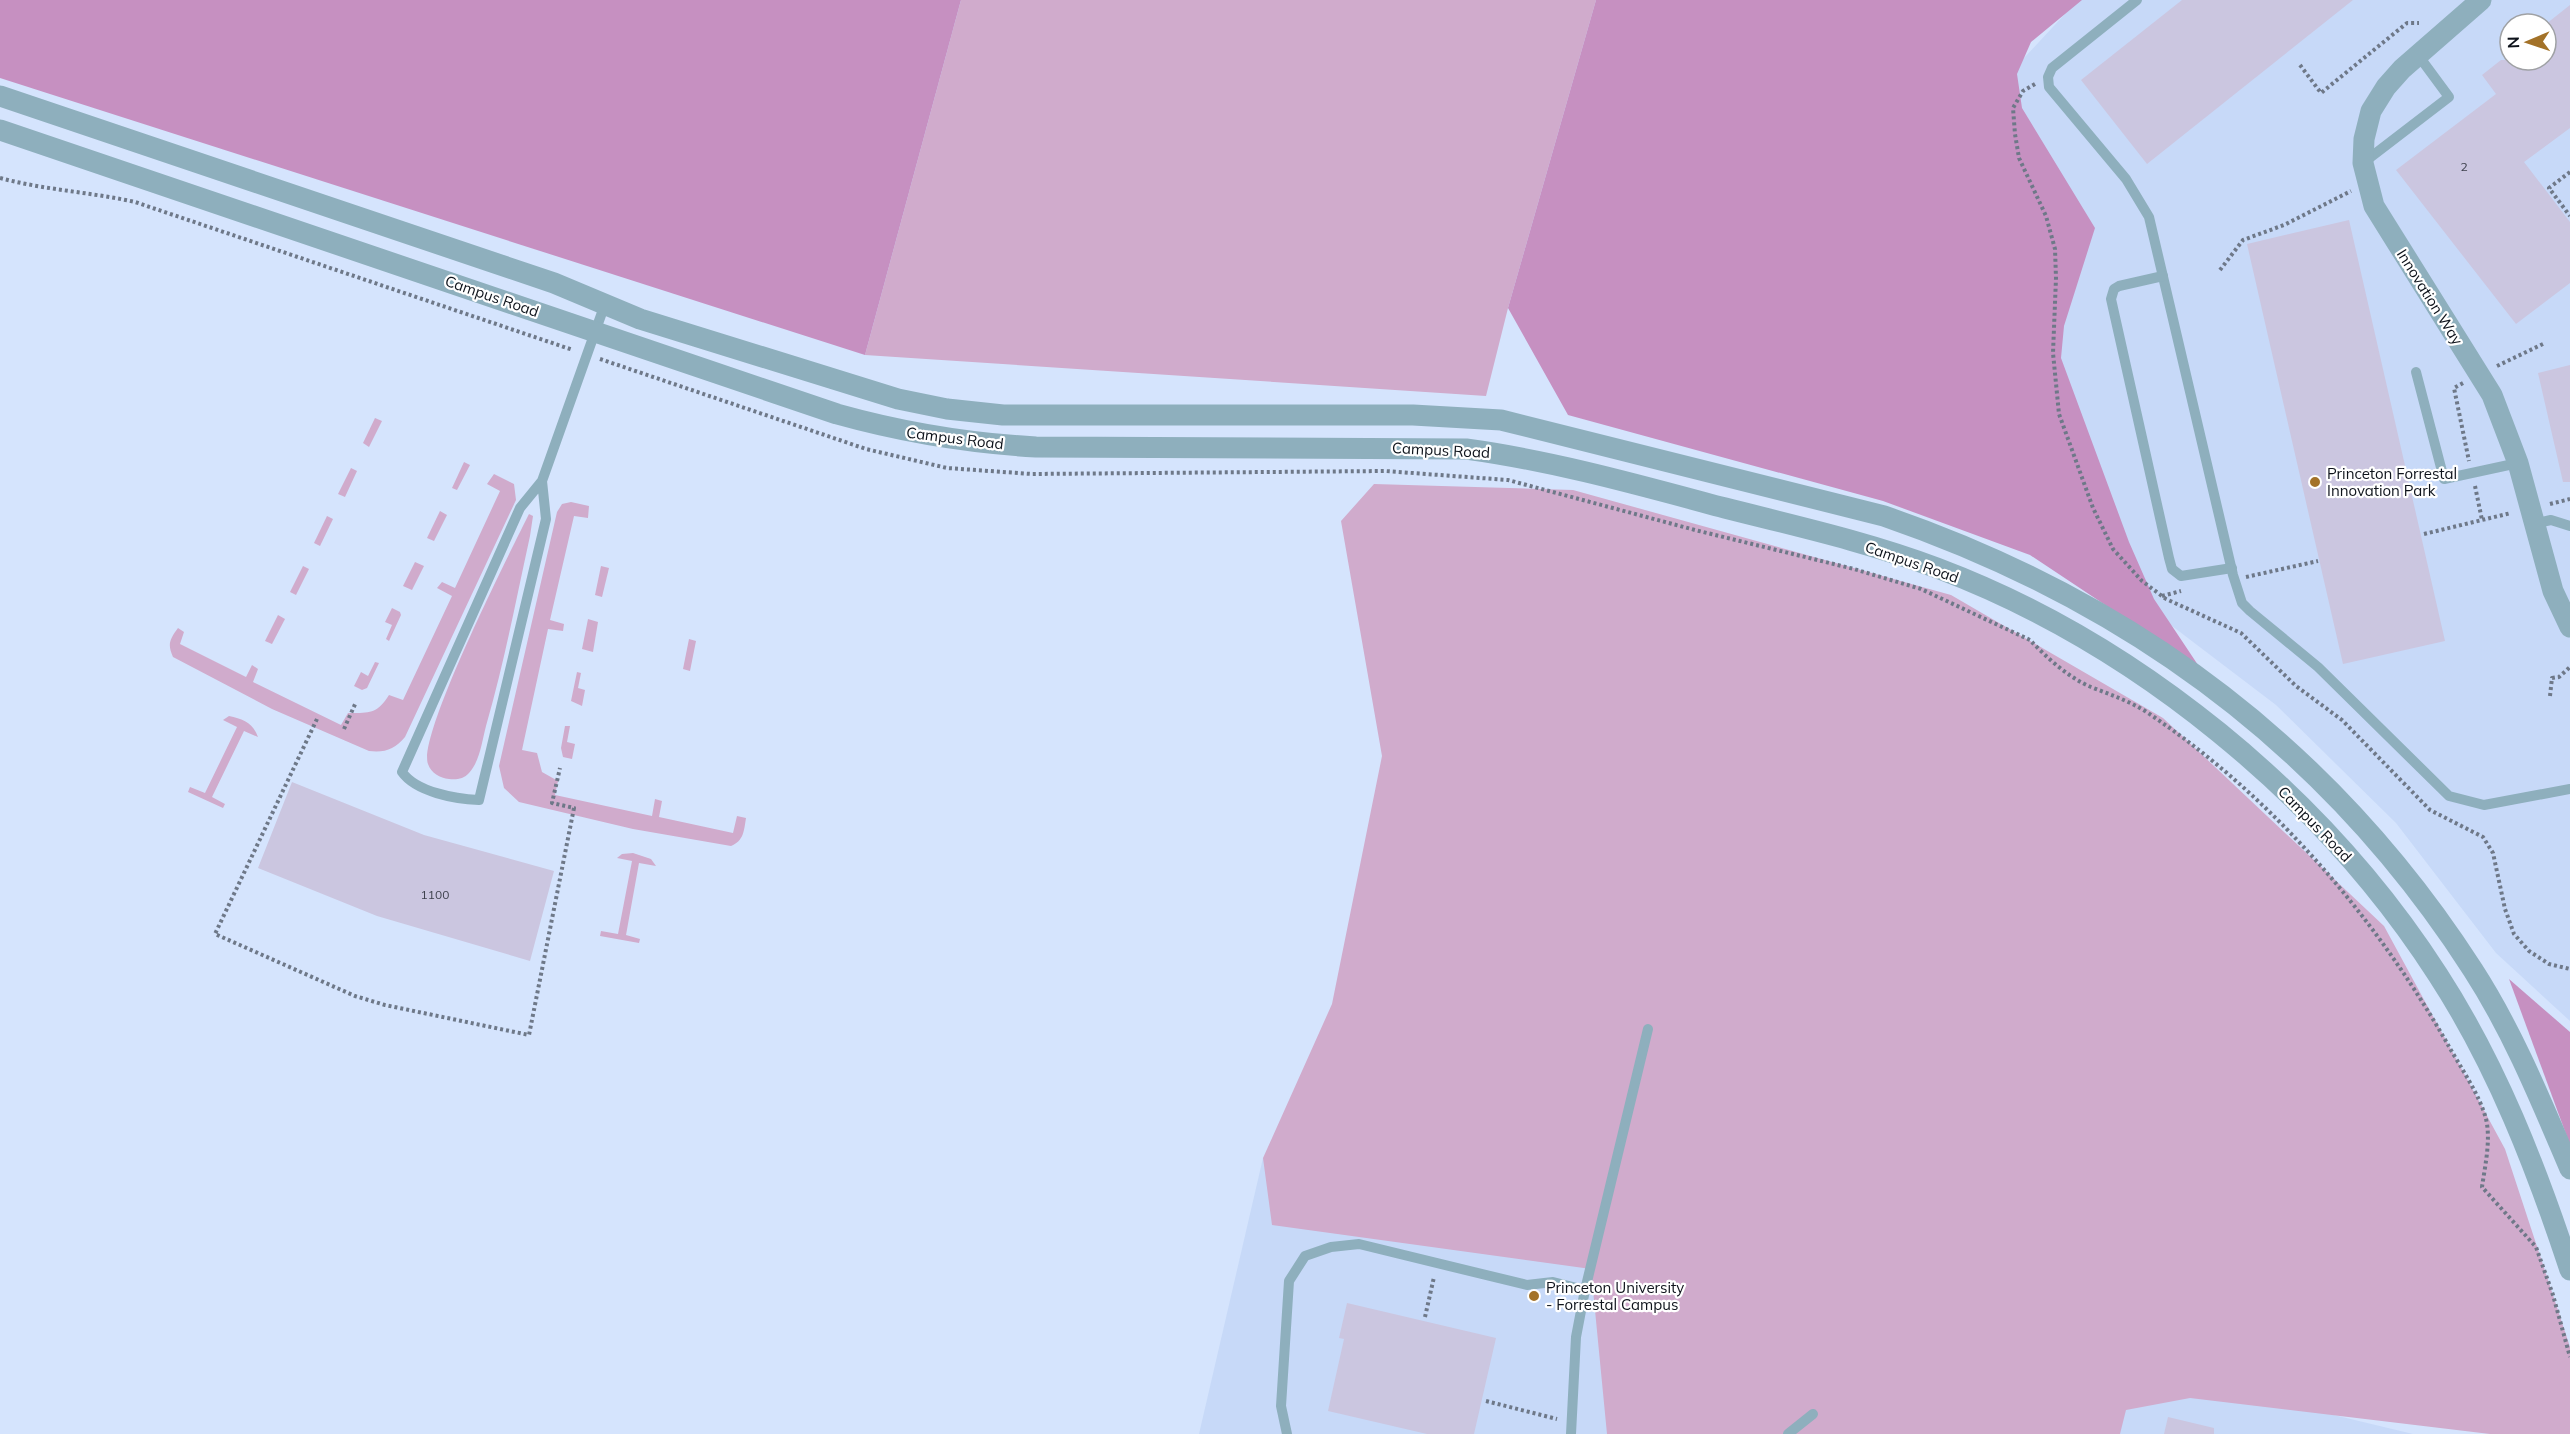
<svg xmlns="http://www.w3.org/2000/svg" width="2570" height="1434" font-family="Mulish,sans-serif">
<style>
.built{fill:#c7d9f8;fill-rule:evenodd}
.green{fill:#d0abcc}
.forest{fill:#c690c1}
.building{fill:#cbc6e0}
.lines{fill:none;stroke-linecap:round;stroke-linejoin:round}
.path{stroke:#6e7888;stroke-width:4;stroke-dasharray:3 3;stroke-linecap:butt}
.service{stroke:#8eafbd;stroke-width:10}
.minor{stroke:#8eafbd;stroke-width:21}
.poi-dot{fill:#a37228;stroke:#fff;stroke-width:2}
.labels{text-anchor:middle;dominant-baseline:central;stroke-width:4.5;stroke-linejoin:round;paint-order:stroke}
.number-label{font-size:12px;fill:#3d404c}
.street-label{font-size:15px;fill:#0e131b;stroke:#fff}
.poi-label{font-size:15px;fill:#0e131b;stroke:#fff;text-anchor:start}
</style>
<rect width="100%" height="100%" fill="#d5e4fd"/>
<g class="built">
<path d="M2078,0h492v1021l-74,-68 -100,-130 -120,-118 -196,-149 -95,-456zM2510,24h36v36h-36z"/>
<path d="M1263,1158l1150,276h-1214z"/>
</g>
<g class="green">
<path d="M961,0h635l-88,308 -22,88 -621,-41z"/>
<path d="M375,418l7,3 -13,26 -6,-4z"/>
<path d="M464,462l6,3 -13,25 -5,-2z"/>
<path d="M351,468l6,3 -12,26 -7,-3z"/>
<path d="M494,474l20,10 2,16 -111,237c-10,12 -20,16 -36,14l-97,-42 -99,-52c-6,-13 -3,-18 5,-29l6,4 -4,12 66,33 6,-12 6,4 -5,13 88,43 7,-12c22,0 29,1 41,-18l14,5 49,-104 -15,-8 5,-6 13,6 45,-97 -13,-7z"/>
<path d="M1374,484l199,6 378,105 212,123 221,208 121,223 65,198v87h-80l-300,-36 -64,12 -6,24h-513l-16,-165 -319,-44 -9,-67 69,-154 50,-248 -41,-235z"/>
<path d="M571,502l18,4 -1,12 -14,-2 -24,104 14,4 -1,7 -15,-2 -26,121 15,3 5,19 16,9 -3,14 97,21 3,-17 7,2 -3,16 74,16 4,-17 9,2c-2,12 -2,23 -15,28l-98,-17 -114,-27 -15,-14 -5,-22 58,-254 5,-8z"/>
<path d="M440,511l7,4 -13,26 -7,-3z"/>
<path d="M529,514l4,2 -3,20c-14,64 -26,128 -44,190 -4,15 -6,35 -17,47 -5,6 -13,7 -20,6 -9,-1 -18,-6 -21,-15 -11,-28 83,-214 101,-250z"/>
<path d="M327,516l6,3 -13,27 -6,-3z"/>
<path d="M415,562l9,4 -12,24 -9,-4z"/>
<path d="M303,566l6,3 -13,26 -6,-3z"/>
<path d="M601,566l8,2 -7,29 -7,-2z"/>
<path d="M392,608l8,4 1,3 -12,26 -3,-2 6,-14 -7,-3z"/>
<path d="M278,615l7,4 -13,25 -7,-3z"/>
<path d="M588,619l10,3 -5,30 -11,-3z"/>
<path d="M689,639l7,2 -6,30 -7,-2z"/>
<path d="M375,662l4,1 -12,25 -5,2 -8,-4 7,-14 7,4z"/>
<path d="M577,672l4,1 -3,15 7,2 -3,16 -11,-5z"/>
<path d="M229,716c14,3 24,7 29,21l-14,-6 -32,66 13,7 -2,4 -35,-16 2,-5 15,6 32,-66 -14,-7z"/>
<path d="M565,726h5l-3,16 8,2 -3,15 -9,-2 -2,-9z"/>
<path d="M633,853l18,6 5,7 -17,-3 -13,72 14,4 -1,4 -39,-7 1,-5 17,3 14,-73 -15,-3 5,-4z"/>
</g>
<g class="forest">
<path d="M0,0h961l-96,355 -865,-277z"/>
<path d="M1596,0h486l-51,42 -14,32 5,34 73,120 -31,98 -3,32 68,184 25,57 46,69 -170,-113 -147,-54 -315,-86 -60,-107z"/>
<path d="M2509,979l61,53v113z"/>
</g>
<g class="building">
<path d="M2182,0h171l-206,164 -66,-84z"/>
<path d="M2570,5v123l-46,34 46,60v61l-54,41 -120,-154 100,-76 -14,-19 19,-15h45v-36z"/>
<path d="M2349,220l96,421 -102,23 -96,-420z"/>
<path d="M2570,365v117h-7l-25,-109z"/>
<path d="M292,782l132,53 130,36 -24,90 -153,-45 -119,-48z"/>
<path d="M1347,1303l149,35 -22,96h-47l-99,-23 16,-72 -5,-1z"/>
<path d="M2168,1417l46,11v6h-50z"/>
</g>
<g class="lines">
<g class="path">
<path d="M2300,65l21,28 86,-70h12"/>
<path d="M2035,84l-12,7 -10,17 2,26 4,24 27,58 9,33 1,29 -3,75 6,61 34,94 20,41 29,32 24,18 75,34 55,53 46,34 88,90 53,27 10,16 12,56 9,25 15,17 20,13 21,5"/>
<path d="M2570,172l-21,16 21,28"/>
<path d="M0,178c45,12 90,14 135,24l438,148"/>
<path d="M2220,270l23,-30 41,-15 67,-34"/>
<path d="M600,359l266,90 81,19 85,6 353,-3 123,9 187,50 159,39 67,20 109,51c16,17 39,38 61,47 20,8 39,14 57,26 124,83 225,201 299,330 12,22 33,52 39,76 5,21 -1,47 -4,68l54,60 17,48 17,62"/>
<path d="M2497,366l48,-23"/>
<path d="M2463,383l-9,5 15,73"/>
<path d="M2475,486l7,34"/>
<path d="M2550,504l20,-5"/>
<path d="M2424,534l87,-21"/>
<path d="M2246,577l72,-16"/>
<path d="M2162,596l19,-5"/>
<path d="M2550,696l2,-18 7,-1 11,-10"/>
<path d="M317,719l-102,215 140,62 30,9 144,30 45,-227 -22,-5 8,-35"/>
<path d="M344,729l12,-27"/>
<path d="M1425,1317l9,-40"/>
<path d="M1486,1401l71,18"/>
</g>
<g class="service">
<path d="M2137,0l-85,68 -4,9 1,10 77,92 23,38 84,358 9,28 8,8 68,56 131,129 35,9 86,-16"/>
<path d="M2363,163l86,-66 -31,-42"/>
<path d="M2163,276l-44,10 -5,3 -3,10 58,259 3,11 9,7 51,-8"/>
<path d="M2416,372l28,107 74,-16"/>
<path d="M542,481l4,38 -67,281c-24,-1 -63,-8 -77,-28l118,-264 22,-27 63,-177"/>
<path d="M2533,524l18,-4 19,6"/>
<path d="M1585,1290l63,-261"/>
<path d="M1287,1434l-6,-28 8,-125 16,-25 26,-9 28,-3 168,41 26,-3 32,8 -9,47 -5,97"/>
<path d="M1788,1434l25,-20"/>
</g>
<g class="minor">
<path d="M2481,0l-79,69 -16,18 -15,24 -7,28 -1,24 11,43 118,189 26,68 35,128 17,36"/>
<path d="M0,96l554,187 86,36 258,80 49,10 56,6h410l88,5 383,96c247,85 447,233 589,454 40,62 68,131 97,199"/>
<path d="M0,130l837,284c68,19 129,29 199,33l430,2c88,12 173,36 259,59 71,18 143,34 212,60 199,75 386,228 501,407 59,91 98,192 132,295"/>
</g>
</g>
<g class="poi-dot">
<circle cx="2315" cy="482" r="6"/>
<circle cx="1534" cy="1296" r="6"/>
</g>
<g class="labels">
<g class="number-label">
<text x="2464" y="166">2</text>
<text x="435" y="894">1100</text>
</g>
<g class="street-label">
<text transform="translate(492 296) rotate(19)">Campus Road</text>
<text transform="translate(2430 297) rotate(58)">Innovation Way</text>
<text transform="translate(955 438) rotate(7)">Campus Road</text>
<text transform="translate(1441 450) rotate(3)">Campus Road</text>
<text transform="translate(1912 562) rotate(19)">Campus Road</text>
<text transform="translate(2315 824) rotate(46)">Campus Road</text>
</g>
<g class="poi-label">
<text x="2327" y="473">Princeton Forrestal<tspan x="2327" dy="17">Innovation Park</tspan></text>
<text x="1546" y="1287">Princeton University<tspan x="1546" dy="17">- Forrestal Campus</tspan></text>
</g>
</g>
<g transform="translate(2528 42) rotate(268)"><circle r="28" fill="#ffffff" stroke="#9fa1a4" stroke-width="1.5"/>
<path d="M0-4.5L10 22L0 15L-10 22Z" fill="#a37228"/>
<text y="-9" font-size="16" font-weight="bold" text-anchor="middle" fill="#0e131b">N</text>
</g>
</svg>
